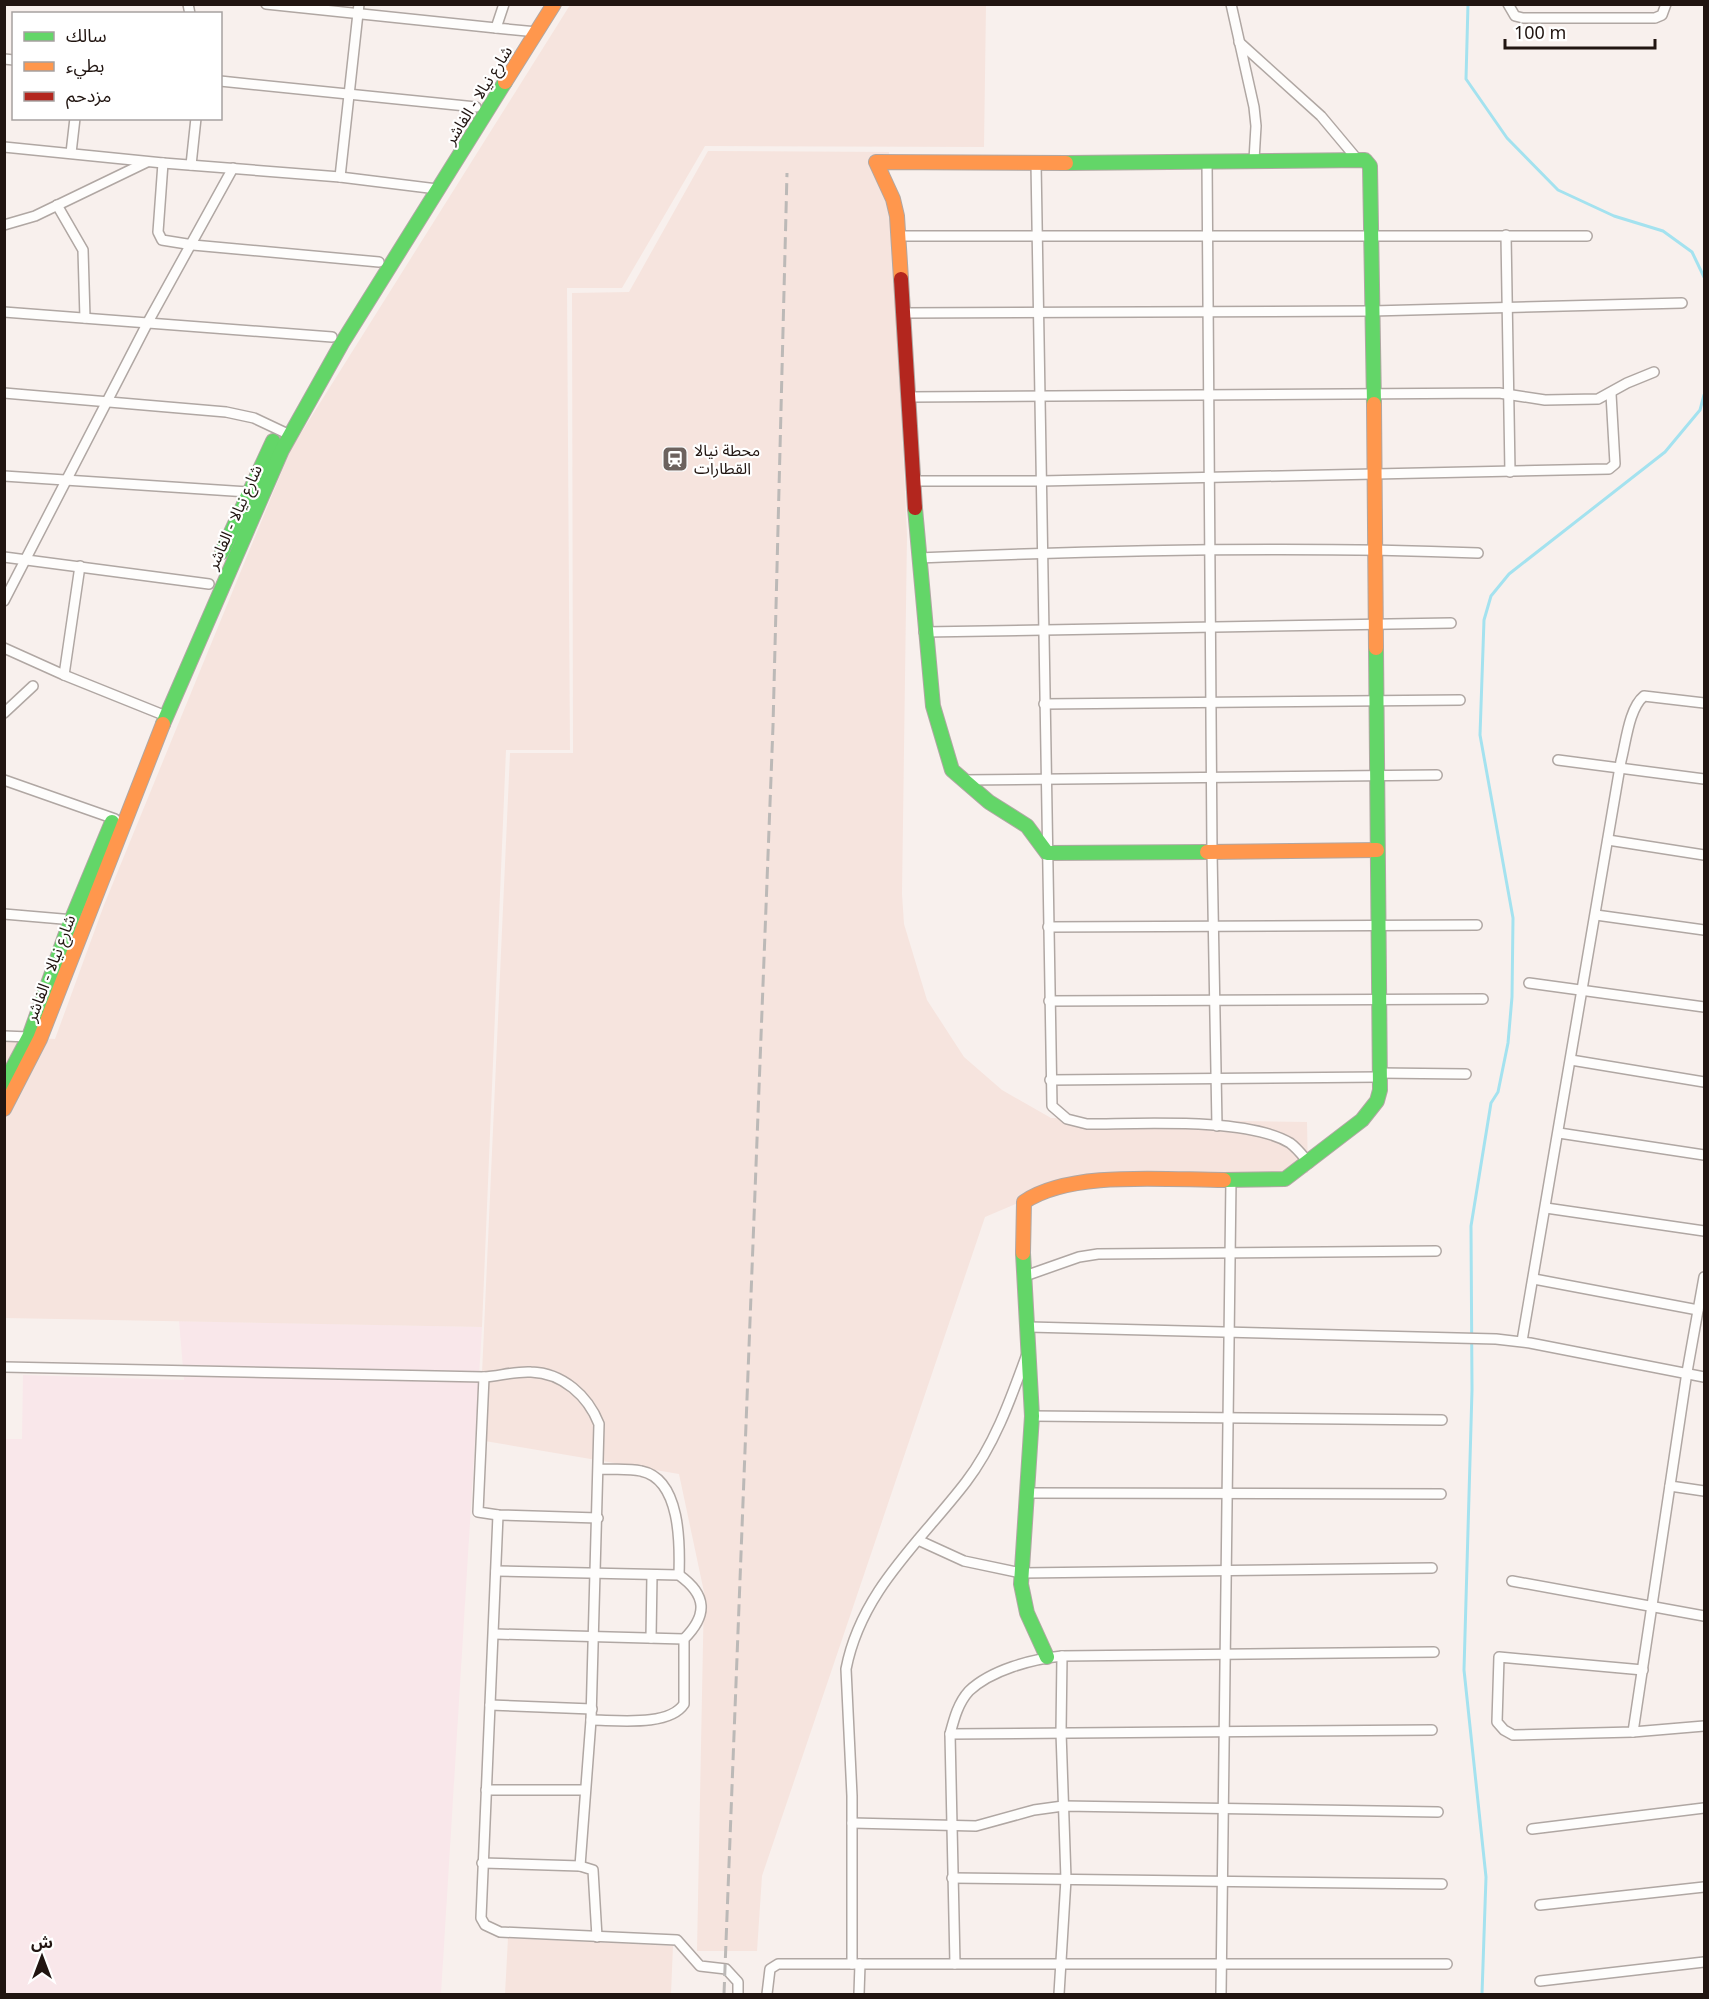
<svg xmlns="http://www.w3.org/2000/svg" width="1709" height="1999" font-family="'Noto Sans','Noto Sans Arabic',sans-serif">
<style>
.commercial{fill:#f9e7ea}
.built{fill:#f6e4de}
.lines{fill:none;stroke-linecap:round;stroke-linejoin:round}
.stream{stroke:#a4e2ef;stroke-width:3}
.street-casing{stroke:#b0a7a3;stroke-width:12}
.fast-casing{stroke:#b0a7a3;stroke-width:16}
.slow-casing{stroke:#b0a7a3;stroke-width:16}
.jam-casing{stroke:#b0a7a3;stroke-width:16}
.street{stroke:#fefdfc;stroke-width:9}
.fast{stroke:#63d668;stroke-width:14}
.slow{stroke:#ff974d;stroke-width:14}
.jam{stroke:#b3261e;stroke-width:14}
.rail{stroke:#bcb9b7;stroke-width:3;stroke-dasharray:12 6;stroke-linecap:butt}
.labels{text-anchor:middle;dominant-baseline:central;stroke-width:4.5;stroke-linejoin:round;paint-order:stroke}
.street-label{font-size:16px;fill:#211511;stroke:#fff}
.poi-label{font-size:16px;fill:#211511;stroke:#fff;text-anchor:start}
</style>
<rect width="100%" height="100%" fill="#f8f0ed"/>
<path class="commercial" d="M179,1321l303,6 -41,667h-436l-1,-555h18l1,-64 161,5z"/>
<g class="built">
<path d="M570,5h416l-2,142 -279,-1 -83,142h-55l3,462h-64l-24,577 -477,-9v-282l50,3 49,-134 187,-456z"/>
<path d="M708,151l181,1 18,383 -5,359 2,30 23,76 37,57 38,33 49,28 256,4 1,51 -226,3 -97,41 -223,659 -5,75h-60l7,-359 -25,-118 -200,-34 31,-687h63l-1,-460 57,-1z"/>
<path d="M508,1938l165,8 -2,48h-166z"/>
</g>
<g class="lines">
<g class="stream">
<path d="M1468,4l-2,75 41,59 51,52 56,26 49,15 29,21 12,25"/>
<path d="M1482,1994l4,-117 -22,-207 8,-280 -1,-164 20,-123 7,-11 10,-49 4,-46 1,-79 -33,-183 4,-115 7,-24 18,-22 156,-122 35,-42 4,-15"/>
</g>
<g class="street-casing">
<g id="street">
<path d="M188,4l2,10"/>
<path d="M266,4l230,24"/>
<path d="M504,4l-8,24 41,4"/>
<path d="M1231,4l23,103 2,19 -2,34"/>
<path d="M1508,4l7,12 8,2h132l7,-3 4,-11"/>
<path d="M1239,42l82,74 36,43"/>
<path d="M4,59l10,1"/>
<path d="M220,81l256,26"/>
<path d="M4,147l159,16 177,14 97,12"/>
<path d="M71,153l4,-35"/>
<path d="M1207,161l5,691 5,274"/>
<path d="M163,163l-5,69 4,8 31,5 186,17"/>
<path d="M1036,163l16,943 15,13 20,5c52,0 160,-7 203,19 7,5 13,13 19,20"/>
<path d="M191,165l5,-47"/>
<path d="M340,177l19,-173"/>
<path d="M57,205l26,45 2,68"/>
<path d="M4,225l31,-9 112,-54"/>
<path d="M1506,235l4,237"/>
<path d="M899,236h688"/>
<path d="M4,312l328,25"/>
<path d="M903,313l469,-2 310,-8"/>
<path d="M4,393l222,19 28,6 36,17"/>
<path d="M910,397l589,-4 46,7 53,-1 29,-16 27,-11"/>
<path d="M4,476l244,16"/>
<path d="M913,481h128l568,-12 6,-5 -4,-70"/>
<path d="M4,557l205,27"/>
<path d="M918,558c186,-8 374,-12 560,-5"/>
<path d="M4,601l144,-279 85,-154"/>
<path d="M924,632l527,-9"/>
<path d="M4,648l60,27 102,41"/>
<path d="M64,675l16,-109"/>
<path d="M1044,704l416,-4"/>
<path d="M4,713l29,-27"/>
<path d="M1558,760l146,19"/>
<path d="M4,780l111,39"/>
<path d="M962,780l475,-5"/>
<path d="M1608,840l96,15"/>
<path d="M4,914l70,6"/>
<path d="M1596,915l108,15"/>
<path d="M1048,927l429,-2"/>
<path d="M1529,983l175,24"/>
<path d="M1049,1001l434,-2"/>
<path d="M4,1036l25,1"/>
<path d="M1571,1060l133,22"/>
<path d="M1379,1073l87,1"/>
<path d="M1050,1080l329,-3"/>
<path d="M1559,1133l145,22"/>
<path d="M1546,1208l158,23"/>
<path d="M1025,1276l54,-19 19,-3 338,-3"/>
<path d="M1534,1279l164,31"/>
<path d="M1029,1327l467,12 34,4 174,34"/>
<path d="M1522,1341l99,-580c5,-19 8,-53 23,-65l60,7"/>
<path d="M4,1367l480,10c15,-1 32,-6 47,-5 32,1 57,24 68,52l-8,296 -11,146"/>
<path d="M484,1377l-6,135 20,3 100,3"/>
<path d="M1032,1416l410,4"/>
<path d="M599,1469c13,1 29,-1 42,2 40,8 39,74 38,104"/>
<path d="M1670,1486l34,5"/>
<path d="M1027,1493l414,1"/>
<path d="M498,1515l-17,403 4,7 15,7 177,8 23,26 26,3 12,13v12"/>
<path d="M918,1540l46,21 57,12 411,-5"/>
<path d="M496,1571l183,4c28,20 29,40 5,64v65c-15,23 -68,16 -93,16"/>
<path d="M1512,1581l192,35"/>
<path d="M494,1634l190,5"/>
<path d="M651,1638l1,-63"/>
<path d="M1643,1670l-144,-13 -2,65 7,8 9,5 120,-3 71,-6"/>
<path d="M490,1705l102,4"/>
<path d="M1633,1732l54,-360 17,-95"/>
<path d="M950,1734l482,-4"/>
<path d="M486,1790h99"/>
<path d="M852,1823l124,3 58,-16 29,-4 375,6"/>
<path d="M1532,1829l172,-21"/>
<path d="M482,1863l98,3 13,4 4,67"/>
<path d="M952,1878l490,6"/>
<path d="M1540,1905l164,-18"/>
<path d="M852,1964v-168l-6,-127c15,-78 74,-127 120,-187 29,-38 45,-84 61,-128"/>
<path d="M955,1964l-5,-230c4,-15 8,-31 19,-43 22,-21 63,-32 93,-35l372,-4"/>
<path d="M1540,1981l164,-19"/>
<path d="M767,1994l3,-25 8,-5h669"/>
<path d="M859,1994l1,-30"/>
<path d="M1059,1994l7,-115 -5,-147 1,-76"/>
<path d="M1221,1994l10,-815"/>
</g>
</g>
<g class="fast-casing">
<g id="fast">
<path d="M1066,163l299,-3 5,6 4,238"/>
<path d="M915,508l18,198 19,64 37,32 38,24 20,27 160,-1"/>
<path d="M222,552l51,-111"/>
<path d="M163,724l119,-274 60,-107 163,-261"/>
<path d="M4,1084l25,-47 39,-109 44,-106"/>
<path d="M1224,1180l61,-1 77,-59 15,-19 3,-11 -4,-442"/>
<path d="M1023,1253l9,163 -11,168 6,29 20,44"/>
</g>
</g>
<g class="slow-casing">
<g id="slow">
<path d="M505,82l49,-78"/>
<path d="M901,279l-4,-63 -4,-17 -17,-37 190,1"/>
<path d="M1374,404l2,244"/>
<path d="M1207,852l170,-2"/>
<path d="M4,1109l36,-70 123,-315"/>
<path d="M1023,1253l1,-51c46,-32 143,-22 200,-22"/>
</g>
</g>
<g class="jam-casing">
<path id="jam" d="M901,279l14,229"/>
</g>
<use href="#street" class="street"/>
<use href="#fast" class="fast"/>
<use href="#slow" class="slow"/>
<use href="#jam" class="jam"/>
<path class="rail" d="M724,1994l49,-1268 14,-553"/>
</g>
<defs>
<g id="station-square" transform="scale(1.35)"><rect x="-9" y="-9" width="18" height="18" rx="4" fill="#6c625e" stroke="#fff"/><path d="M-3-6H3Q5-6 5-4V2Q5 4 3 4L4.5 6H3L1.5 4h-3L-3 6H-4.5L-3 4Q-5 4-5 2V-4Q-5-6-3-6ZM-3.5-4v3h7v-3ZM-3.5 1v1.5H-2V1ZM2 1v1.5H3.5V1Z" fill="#fff"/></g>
</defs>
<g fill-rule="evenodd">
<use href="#station-square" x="675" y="459"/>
</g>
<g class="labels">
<g class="street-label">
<text transform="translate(478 95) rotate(-58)">شارع نيالا - الفاشر</text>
<text transform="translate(234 517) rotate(-66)">شارع نيالا - الفاشر</text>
<text transform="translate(50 968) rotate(-69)">شارع نيالا - الفاشر</text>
</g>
<g class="poi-label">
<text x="694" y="450">محطة نيالا<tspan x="694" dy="18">القطارات</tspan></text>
</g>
</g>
<rect width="1709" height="1999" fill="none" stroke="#211511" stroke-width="12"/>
<rect x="12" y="12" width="210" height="108" fill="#ffffff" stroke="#a6a1a0" stroke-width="1.5"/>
<rect x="24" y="32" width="30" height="9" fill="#63d668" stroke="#a6a1a0" stroke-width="1.5"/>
<text x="66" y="42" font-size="18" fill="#211511">سالك</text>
<rect x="24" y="62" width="30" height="9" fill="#ff974d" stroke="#a6a1a0" stroke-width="1.5"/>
<text x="66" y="72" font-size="18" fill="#211511">بطيء</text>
<rect x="24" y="92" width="30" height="9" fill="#b3261e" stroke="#a6a1a0" stroke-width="1.5"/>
<text x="66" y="102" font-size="18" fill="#211511">مزدحم</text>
<g transform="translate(42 1957)" stroke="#ffffff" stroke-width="4.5" paint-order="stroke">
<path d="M0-4.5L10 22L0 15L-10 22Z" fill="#211511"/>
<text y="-9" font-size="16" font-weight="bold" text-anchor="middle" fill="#211511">ش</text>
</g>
<path d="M1505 39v9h150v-9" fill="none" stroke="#211511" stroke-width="3"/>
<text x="1514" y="39" font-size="18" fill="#211511" stroke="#ffffff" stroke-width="4.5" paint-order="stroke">100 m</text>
</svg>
